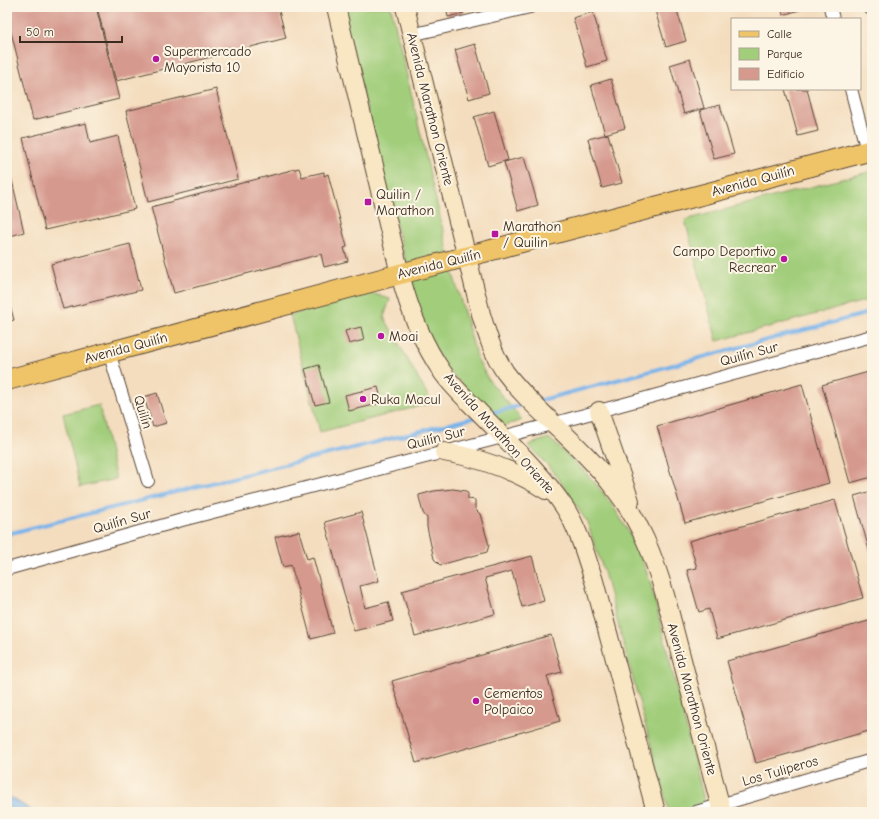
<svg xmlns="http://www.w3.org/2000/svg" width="879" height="819" font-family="'Comic Neue',sans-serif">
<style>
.green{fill:#a2ce7b;stroke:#6e7c4c}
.water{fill:#79b3ea;stroke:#5a6e84}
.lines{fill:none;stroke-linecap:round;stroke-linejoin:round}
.stream{stroke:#79b3ea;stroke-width:4}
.building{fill:#d6998e}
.minor-casing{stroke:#574536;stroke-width:14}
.secondary-casing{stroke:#574536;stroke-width:20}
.primary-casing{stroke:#574536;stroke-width:22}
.minor{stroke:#fff;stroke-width:12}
.secondary{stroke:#f9e7c3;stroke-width:18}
.primary{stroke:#efc469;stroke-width:20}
.poi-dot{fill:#b5179e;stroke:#fcf5e5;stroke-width:1.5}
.labels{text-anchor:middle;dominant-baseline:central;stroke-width:4;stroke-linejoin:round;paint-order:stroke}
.poi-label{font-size:14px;fill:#3b2a1e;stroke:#fcf5e5;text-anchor:start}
.street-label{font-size:14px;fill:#3b2a1e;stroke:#fcf5e5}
</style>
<rect width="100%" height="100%" fill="#fcf5e5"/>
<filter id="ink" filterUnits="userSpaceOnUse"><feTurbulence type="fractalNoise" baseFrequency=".025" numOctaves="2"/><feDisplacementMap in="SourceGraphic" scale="8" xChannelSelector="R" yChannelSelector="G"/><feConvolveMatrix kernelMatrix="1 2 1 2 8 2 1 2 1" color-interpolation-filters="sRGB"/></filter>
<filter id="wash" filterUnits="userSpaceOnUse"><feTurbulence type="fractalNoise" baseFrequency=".012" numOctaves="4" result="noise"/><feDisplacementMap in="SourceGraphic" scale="16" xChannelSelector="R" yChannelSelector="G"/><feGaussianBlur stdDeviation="0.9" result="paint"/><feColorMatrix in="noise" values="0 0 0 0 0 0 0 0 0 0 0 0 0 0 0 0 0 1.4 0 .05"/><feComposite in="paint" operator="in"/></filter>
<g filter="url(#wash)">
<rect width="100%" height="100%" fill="#f4ddbe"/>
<g class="green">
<path d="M341,7h50l63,270 23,81 11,21 34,41 -18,6 -59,-59 -24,-45z"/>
<path d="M872,171v128l-155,42 -32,-121z"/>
<path d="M371,293l19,6 -6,18 48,86 -112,29 -30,-117z"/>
<path d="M99,405l17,74 -36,8 -17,-73z"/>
<path d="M549,438c15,14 32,29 46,45 25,29 42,62 55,98l57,231h-38l-65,-240 -17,-50 -25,-38 -14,-18 -20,-21z"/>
</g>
<path class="water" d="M7,795l27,17h-27z"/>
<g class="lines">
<g class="stream">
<path d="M538,401l334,-89"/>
<path d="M488,414l38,-10"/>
<path d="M7,534l470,-117"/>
</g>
</g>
<g id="blocks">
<g class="building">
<path d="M7,7h89l23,92 -86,21 -26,-104z"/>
<path d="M97,7h181l8,31 -170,43z"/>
<path d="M446,7h16l2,6 -16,4z"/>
<path d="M654,7h22l10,34 -20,6z"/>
<path d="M781,7h22v2l-20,6z"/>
<path d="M864,7h8v6l-6,1z"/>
<path d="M593,12l14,49 -20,6 -14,-49z"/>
<path d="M475,44l14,49 -20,6 -14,-49z"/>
<path d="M690,59l14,49 -20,6 -14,-49z"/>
<path d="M611,79l14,49 -20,6 -14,-49z"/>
<path d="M216,89l22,90 -90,23 -22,-91z"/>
<path d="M785,89h22l11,42 -20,5z"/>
<path d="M720,105l14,49 -20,5 -14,-49z"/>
<path d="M494,111l14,49 -20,6 -14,-49z"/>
<path d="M86,123l4,20 28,-7 17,73 -90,21 -22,-92z"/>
<path d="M608,134l14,49 -20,5 -14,-49z"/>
<path d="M524,157l14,48 -20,6 -14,-49z"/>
<path d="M8,163l16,69 -17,5v-23h1l-1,-6z"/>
<path d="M299,168l3,9 22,-5v4l4,-2 19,73 -3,1 4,13 -24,6 -3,-13 -147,39 -23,-86z"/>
<path d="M130,244l11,46 -78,19 -12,-45z"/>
<path d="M7,294l7,26 -7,2z"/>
<path d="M361,327l3,13 -15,4 -4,-13z"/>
<path d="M319,365l10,37 -14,3 -10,-36z"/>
<path d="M872,371v106l-22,6 -28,-98z"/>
<path d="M802,384l27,99 -144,40 -28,-97z"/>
<path d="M378,387l4,16 -33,8 -4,-16z"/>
<path d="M157,393l9,30 -13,4 -9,-30z"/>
<path d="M453,489l13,2 2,3v5l7,1v9l5,5 9,31 -2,7 -47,13 -6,-6 -7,-32v-9l-4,-5 -4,-16v-2l15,-4z"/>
<path d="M872,491v69l-18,-64z"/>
<path d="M835,500l28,98 -146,41 -8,-30 -10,3 -12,-42 10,-2 -8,-27z"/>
<path d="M361,512l18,69 -19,5 5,22 23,-6 5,19 -39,10 -29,-109z"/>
<path d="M299,531l8,28 6,-2 20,76 -22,6 -20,-74 -8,2 -8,-30z"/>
<path d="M532,556l12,45 -22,6 -10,-36 -27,7 10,36 -80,22 -13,-45z"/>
<path d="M872,620v110l-116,33 -29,-102z"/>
<path d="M551,635l11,37 -15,4 13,45 -144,42 -24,-82z"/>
</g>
</g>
</g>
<g filter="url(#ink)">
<use href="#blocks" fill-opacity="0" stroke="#574536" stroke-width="1"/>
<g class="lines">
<g class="minor-casing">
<g id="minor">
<path d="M830,7l3,12"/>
<path d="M411,35l119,-28"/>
<path d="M851,89l16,62"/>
<path d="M109,352l39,129"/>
<path d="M7,569l175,-49 355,-92 335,-92"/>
<path d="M696,812l176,-52"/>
</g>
</g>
<g class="secondary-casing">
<g id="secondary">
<path d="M336,7l64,267c9,35 22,69 43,99 10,14 23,26 35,38 29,30 64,62 87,97 14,22 21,48 29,73l62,231"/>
<path d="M405,7l76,307c6,20 12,40 24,58 14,19 31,35 48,51 21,20 44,42 62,66 25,32 39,68 50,106l57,217"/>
<path d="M599,411l31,90"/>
<path d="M444,452c36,6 70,18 102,38"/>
</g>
</g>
<g class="primary-casing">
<path id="primary" d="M7,380l393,-106 472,-124"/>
</g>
<use href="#minor" class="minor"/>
<use href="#secondary" class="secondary"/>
<use href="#primary" class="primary"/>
</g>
</g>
<g class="poi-dot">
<circle cx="156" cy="59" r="4"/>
<rect x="364" y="198" width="8" height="8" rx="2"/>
<rect x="491" y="230" width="8" height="8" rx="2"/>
<circle cx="784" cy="259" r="4"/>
<circle cx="381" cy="336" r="4"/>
<circle cx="363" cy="399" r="4"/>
<circle cx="476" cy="701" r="4"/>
</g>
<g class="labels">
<g class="poi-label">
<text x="164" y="51">Supermercado<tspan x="164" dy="16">Mayorista 10</tspan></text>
<text x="376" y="194">Quilin /<tspan x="376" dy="16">Marathon</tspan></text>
<text x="503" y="226">Marathon<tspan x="503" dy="16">/ Quilin</tspan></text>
<text x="776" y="251" text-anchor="end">Campo Deportivo<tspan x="776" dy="16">Recrear</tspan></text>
<text x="389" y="336">Moai</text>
<text x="371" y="399">Ruka Macul</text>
<text x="484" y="693">Cementos<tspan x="484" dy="16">Polpaico</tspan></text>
</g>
<g class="street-label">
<text transform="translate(430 109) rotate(76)">Avenida Marathon Oriente</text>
<text transform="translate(753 181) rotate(-15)">Avenida Quilín</text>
<text transform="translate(439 264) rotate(-14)">Avenida Quilín</text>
<text transform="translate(126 348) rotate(-15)">Avenida Quilín</text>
<text transform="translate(749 354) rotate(-15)">Quilín Sur</text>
<text transform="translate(143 412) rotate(73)">Quilín</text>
<text transform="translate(499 433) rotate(48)">Avenida Marathon Oriente</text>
<text transform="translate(436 438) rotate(-14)">Quilín Sur</text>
<text transform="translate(122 521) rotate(-16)">Quilín Sur</text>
<text transform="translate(692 699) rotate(75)">Avenida Marathon Oriente</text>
<text transform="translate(780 771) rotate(-16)">Los Tuliperos</text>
</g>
</g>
<rect width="879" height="819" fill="none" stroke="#fcf5e5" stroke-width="24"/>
<rect x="731" y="18" width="130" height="72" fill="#fcf5e5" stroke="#afa495"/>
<rect x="739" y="31" width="20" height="6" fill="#efc469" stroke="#afa495"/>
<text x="767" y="38" font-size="12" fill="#3b2a1e">Calle</text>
<rect x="739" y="48" width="20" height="12" fill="#a2ce7b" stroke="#afa495"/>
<text x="767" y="58" font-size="12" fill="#3b2a1e">Parque</text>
<rect x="739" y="68" width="20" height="12" fill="#d6998e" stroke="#afa495"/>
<text x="767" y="78" font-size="12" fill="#3b2a1e">Edificio</text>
<path d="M20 36v6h102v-6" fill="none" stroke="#3b2a1e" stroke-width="2"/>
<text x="26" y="36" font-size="12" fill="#3b2a1e" stroke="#fcf5e5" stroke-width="3" paint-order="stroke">50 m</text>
</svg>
